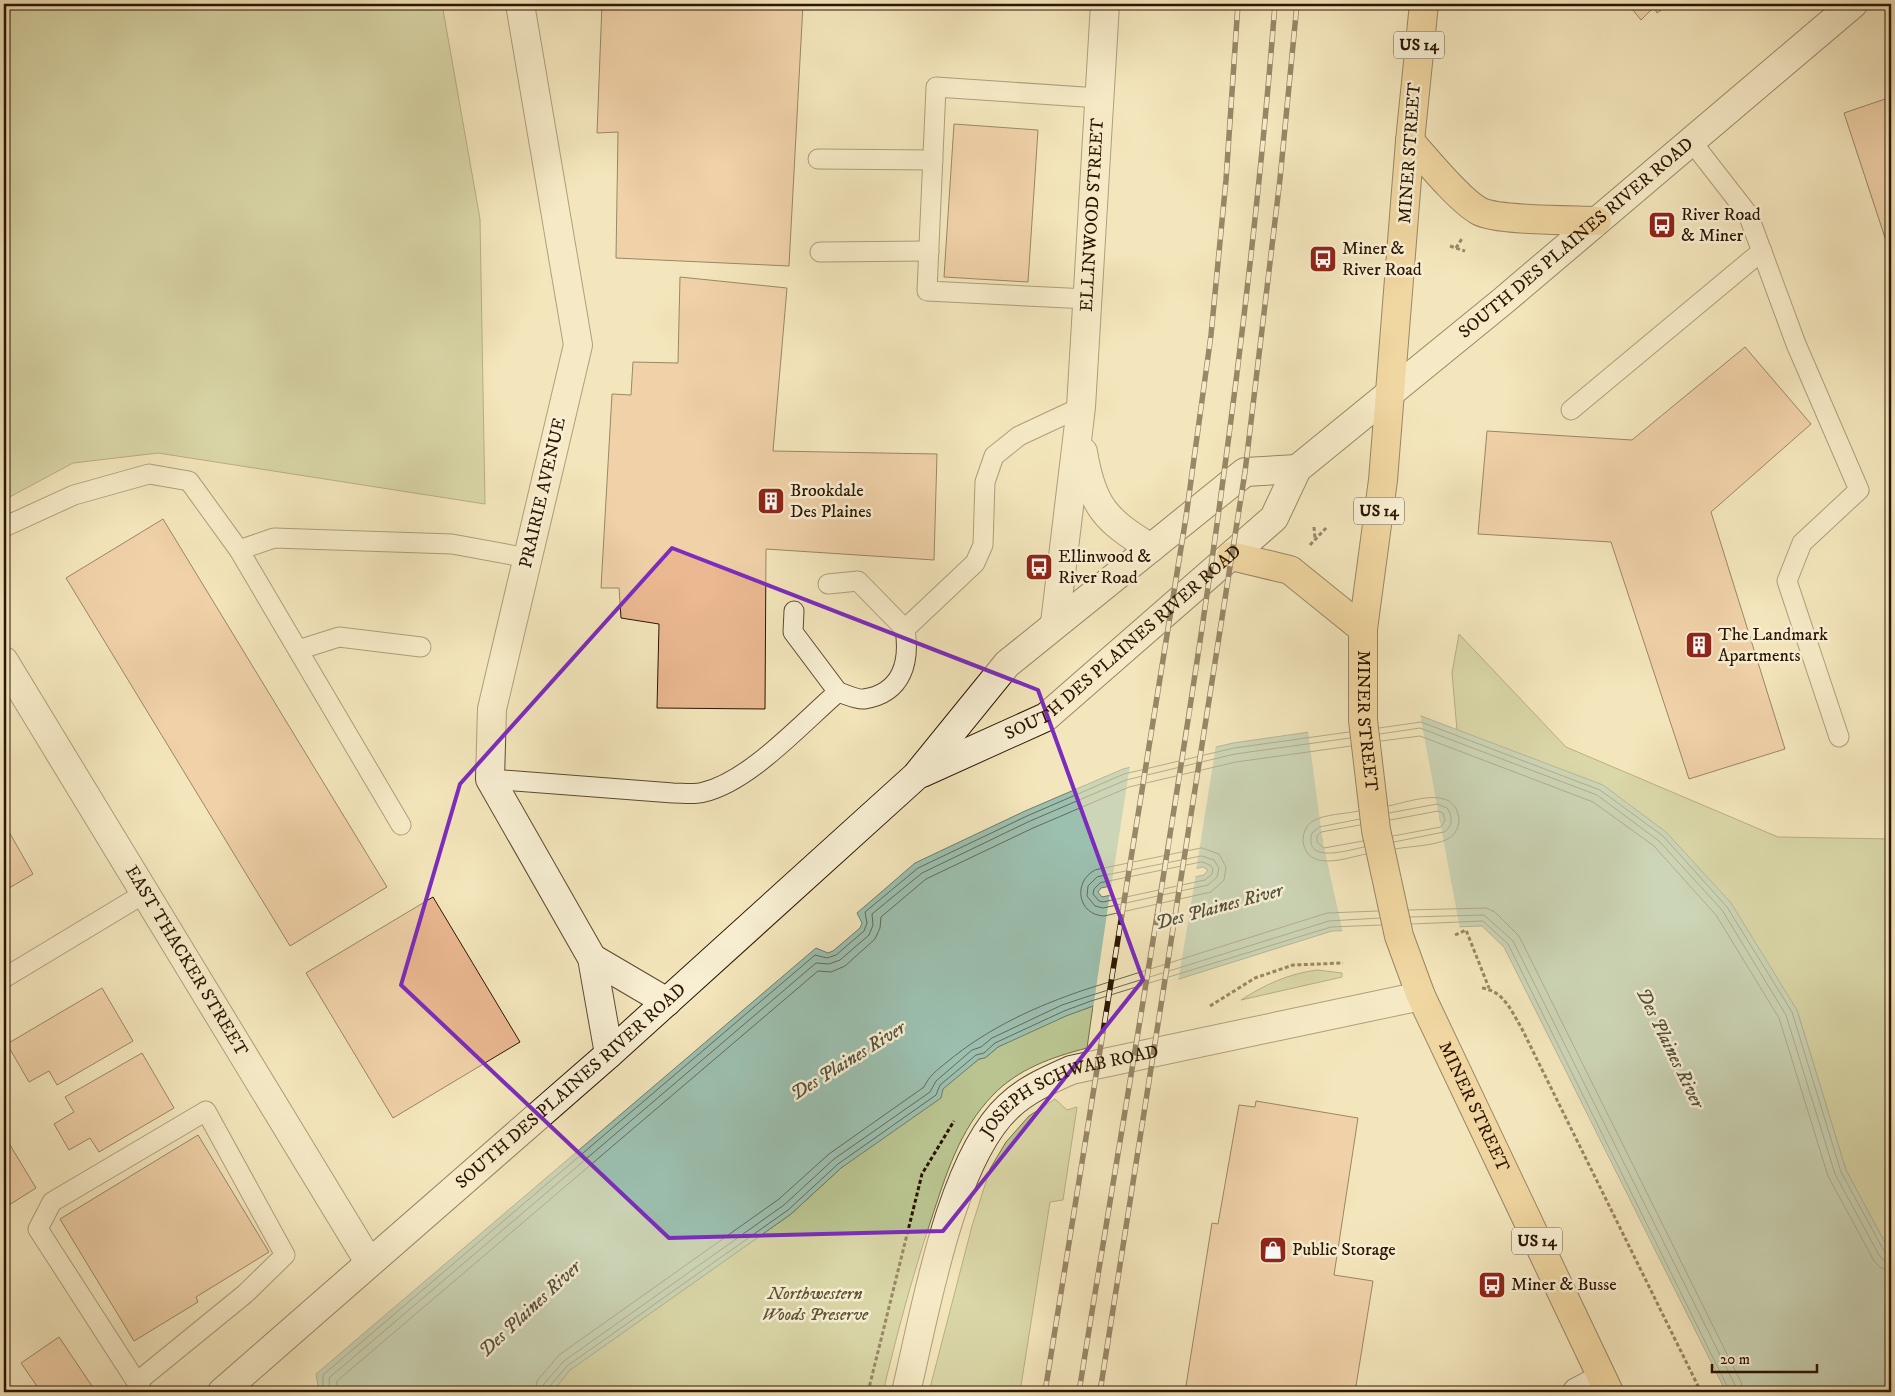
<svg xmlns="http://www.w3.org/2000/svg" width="1895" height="1396" font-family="'IM FELL DW Pica',serif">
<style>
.green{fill:#bac591;stroke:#726d49}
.water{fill:#9cc0b0;stroke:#6f7c6a;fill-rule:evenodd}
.pier{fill:#f4e6bc;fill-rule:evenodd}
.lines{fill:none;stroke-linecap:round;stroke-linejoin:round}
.shore{stroke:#646a58;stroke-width:1}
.building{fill:#ebb891;stroke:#2b1501}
.service-casing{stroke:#5d4930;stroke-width:21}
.minor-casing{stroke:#5d4930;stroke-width:30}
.tertiary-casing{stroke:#5d4930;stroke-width:30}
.secondary-casing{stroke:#2b1501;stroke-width:30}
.primary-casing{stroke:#2b1501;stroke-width:30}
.path{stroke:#2b1501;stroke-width:3;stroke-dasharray:4 2.5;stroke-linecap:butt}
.service{stroke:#f8efd3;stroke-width:19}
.minor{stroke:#f8efd3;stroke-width:28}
.tertiary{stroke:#f8efd3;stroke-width:28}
.secondary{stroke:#f8efd3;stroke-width:28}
.primary{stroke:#eac37e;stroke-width:28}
.rail-casing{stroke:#2b1501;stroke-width:5.5}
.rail{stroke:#f8efd3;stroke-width:4;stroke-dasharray:11;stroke-linecap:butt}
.marked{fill:none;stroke:#7b2cbf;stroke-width:4;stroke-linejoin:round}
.labels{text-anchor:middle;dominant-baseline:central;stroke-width:5;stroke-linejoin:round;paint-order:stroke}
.shield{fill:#f8efd3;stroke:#685640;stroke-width:1}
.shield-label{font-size:16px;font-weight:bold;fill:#2b1501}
.street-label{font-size:18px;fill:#2b1501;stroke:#f8efd3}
.poi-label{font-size:18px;fill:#2b1501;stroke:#f8efd3;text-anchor:start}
.park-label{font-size:18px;font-style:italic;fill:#5d5333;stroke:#f8efd3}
.water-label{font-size:19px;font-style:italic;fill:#53513e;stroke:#f8efd3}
</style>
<rect width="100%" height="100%" fill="#f4e6bc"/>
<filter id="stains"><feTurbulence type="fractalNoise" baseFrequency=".004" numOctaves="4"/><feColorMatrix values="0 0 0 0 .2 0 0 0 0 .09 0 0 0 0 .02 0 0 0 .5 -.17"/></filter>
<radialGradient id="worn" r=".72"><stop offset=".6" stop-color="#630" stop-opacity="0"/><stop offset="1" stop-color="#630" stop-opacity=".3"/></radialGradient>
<g class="green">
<path d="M4,4h438l38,215 5,285 -327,-51 -85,10 -69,37z"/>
<path d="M1459,634l107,113 212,90 113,2v415l-45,-84 -49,-160 -340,-280 -5,-57z"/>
<path d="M1317,970l25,3v4l-101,23c25,-16 47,-26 76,-30z"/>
<path d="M1093,1006l-6,42c-35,9 -69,21 -94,47 -34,35 -47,80 -62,125 -19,57 -34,114 -48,172h-331l18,-22 221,-156 50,-46 138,-109c9,-1 12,-7 19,-12 25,-16 67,-31 95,-41z"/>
<path d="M1055,1099l12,11 10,-3 -14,93 -13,2 -30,190h-91l43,-166 18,-57 16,-27 23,-26z"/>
</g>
<path class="water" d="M1421,716l182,69 63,47 65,71 66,107 49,160 45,84v138h-165l-222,-445 -22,-21 -150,5 -239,75 -27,10 -68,31 -13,11 -6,1 -36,30 -2,9 -100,70 -50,46 -221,156 -18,22h-233l-3,-18 500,-426 12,5 5,-2 27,-23 2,-5 -5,-10 58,-50 110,-52 98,-42 110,-26zM1439,816l1,6 -117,20 -1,-4zM1203,867l5,3 -4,5 -102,22 -4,-5 3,-4z"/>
<g class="pier">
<path d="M1420,714l40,215 -117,4 -20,-90 -15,-112zM1437,818v2l-112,20v-1z"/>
<path d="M1216,745l-20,126 -85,17 19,-123z"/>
<path d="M1196,874l-18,108 -85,27 17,-116z"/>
</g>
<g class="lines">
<g class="shore">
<path d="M1379,728l42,-6 179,68 63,46 64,71 65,105 49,160 43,79 7,5"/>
<path d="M1380,734l40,-6 177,67 62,46 63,69 64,105 49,159 44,81 4,5 8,2"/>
<path d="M1381,741l39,-5 173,66 61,44 62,69 63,103 49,158 46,85 7,7 10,2"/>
<path d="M1388,806c22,-4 68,-23 71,14 0,7 -4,15 -11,19 -14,7 -37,7 -53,10"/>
<path d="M1359,811c-14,3 -34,3 -46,10 -7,4 -10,12 -10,20 4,32 43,17 63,13"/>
<path d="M1389,813l48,-9 10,4c6,9 6,19 -3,24l-50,10"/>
<path d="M1360,819l-41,8 -7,6c-9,32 37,17 52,14"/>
<path d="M1390,820l48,-9 5,2 2,7 -4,7 -48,9"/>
<path d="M1360,825l-39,7 -4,4v6l7,6 39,-7"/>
<path d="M1202,848l17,6 7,13 -2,13 -13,12 -107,24c-26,-1 -32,-34 -9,-46z"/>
<path d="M1202,856l12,4 5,8 -2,9 -9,8 -105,23 -8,-2 -8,-10 1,-10 9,-9z"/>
<path d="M1202,862l8,3 3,4 -1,5 -7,6 -102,22 -4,-1 -6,-7 1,-5 6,-6z"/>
<path d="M1409,910l77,-2 9,4 24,24 222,446 2,10"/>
<path d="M1410,917l74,-2 29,26 222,444 1,7"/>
<path d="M1412,924l71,-3 25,23 222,448"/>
<path d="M323,1392v-17l492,-420 12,3 9,-3 28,-24 3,-8 -2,-11 53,-44 109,-52 97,-42 110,-26 115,-16"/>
<path d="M330,1392l-1,-14 487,-415 13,1 11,-4 29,-25 4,-10 -1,-11 50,-41 108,-52 96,-41 109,-26 115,-16"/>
<path d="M337,1392v-11l481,-410 13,1 14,-6 30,-27 5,-11 1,-11 45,-38 107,-51 96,-41 107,-25 115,-16"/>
<path d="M535,1392l2,-11 22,-26 220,-156 50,-45 95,-67c5,-11 13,-17 23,-25 41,-34 89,-56 140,-73l240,-76 51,-2"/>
<path d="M542,1392l2,-8 20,-23 220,-156 50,-46 96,-67 6,-11 36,-31 9,-3 11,-9 70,-33 27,-9 240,-75 51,-3"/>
<path d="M548,1392l1,-5 18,-21 221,-156 50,-46 98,-69 4,-10 36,-30 8,-2 11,-10 69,-32 27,-10 240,-74 50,-2"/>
</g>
</g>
<g class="building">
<path d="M602,4h201l-14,262 -173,-8 2,-126 -21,1z"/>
<path d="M1628,4h41l-12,9 -3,-6 -13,13z"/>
<path d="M1891,97v159l-47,-143z"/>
<path d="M954,124l84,6 -10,152 -84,-5z"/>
<path d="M680,277l107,11 -14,163 164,3 -3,106 -168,-11 -1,160 -108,-1 2,-84 -38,-6 -2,-30h-18l11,-194 19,1 2,-33 45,1z"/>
<path d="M1745,347l66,77 -100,88 74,237 -96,30 -78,-237 -133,-8 9,-103 145,9z"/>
<path d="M163,519l224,368 -97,59 -224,-368z"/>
<path d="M4,823l29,51 -29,17z"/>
<path d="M433,897l87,145 -127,76 -87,-145z"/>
<path d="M102,988l31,53 -76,44 -8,-14 -20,11 -22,-38z"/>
<path d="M142,1053l32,55 -75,44 -9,-14 -21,12 -15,-26 20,-12 -9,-15z"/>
<path d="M1256,1101l102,17 -24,157 39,6 -18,111h-170l27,-169 6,1 21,-119 16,2z"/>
<path d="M4,1135l32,53 -27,17 -5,-9z"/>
<path d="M198,1135l71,117 -73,45 2,5 -64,39 -74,-122z"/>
<path d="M59,1337l37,55h-55l-20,-29z"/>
</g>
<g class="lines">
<g class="service-casing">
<g id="service">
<path d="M1692,142l56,72 48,130 63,146 -57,53 -15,38 52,156"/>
<path d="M818,159l115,1"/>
<path d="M820,252l109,-1"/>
<path d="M1088,299l-161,-8 9,-204 163,11"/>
<path d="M1571,410l191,-159"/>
<path d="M4,527l70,-32 75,-21 40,7 50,69 35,-12 178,6 76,14"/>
<path d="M239,550l162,275"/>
<path d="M828,584l30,-3 47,48"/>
<path d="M794,611l-1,21 45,60"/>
<path d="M298,650l41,-13 82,10"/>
<path d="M490,779l183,14c10,0 22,2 31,-1 46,-11 98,-69 134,-100 7,2 19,8 26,7 39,-6 46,-38 41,-70l70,-66 8,-18 2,-63 9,-26 25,-20 62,-29"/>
<path d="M4,978l141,-85"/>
<path d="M137,1382l108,-88 40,-39 -79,-144 -154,91 -14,27 105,163"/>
</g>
</g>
<g class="minor-casing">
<g id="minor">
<path d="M520,4l58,341 -86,364 -2,70 102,179 17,96"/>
<path d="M592,958l75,44"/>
</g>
</g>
<g class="tertiary-casing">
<g id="tertiary">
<path d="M1083,452c9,54 22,68 68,96"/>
<path id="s1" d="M1055,623l26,-216 24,-403"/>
<path id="s2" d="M4,661l365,601"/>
<path id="s3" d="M906,1392c19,-78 44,-232 103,-286 18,-17 40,-26 62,-36l350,-74"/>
</g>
</g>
<g class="secondary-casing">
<g id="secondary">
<path id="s4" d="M922,773l124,-56 228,-199 23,-49 206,-168 350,-297"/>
<path id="s5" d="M222,1392l387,-338 307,-278 91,-112 238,-192 52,-3"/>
<path d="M1577,1392l25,-13"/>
</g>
</g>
<g class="primary-casing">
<g id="primary">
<path id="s6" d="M1424,4l-14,137 -27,339 -20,149v91l13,110 23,106 22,60 188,396"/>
<path d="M1410,141c16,18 49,59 69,70 18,10 94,9 118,10"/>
<path d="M1231,556l59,14 73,59"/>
</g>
</g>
<g class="path">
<path d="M1450,246l15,5"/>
<path d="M1456,248l7,-11"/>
<path d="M1314,527l1,12"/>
<path d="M1310,545l17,-18"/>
<path d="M1455,935l11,-5 23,58"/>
<path d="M1482,988c22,3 30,24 40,41l179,363"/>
<path d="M1210,1006l45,-28 38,-13 50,-2"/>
<path d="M868,1392l54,-218 32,-53"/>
</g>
<use href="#service" class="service"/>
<use href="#minor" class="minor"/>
<use href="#tertiary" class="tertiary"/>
<use href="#secondary" class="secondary"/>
<use href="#primary" class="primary"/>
<g class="rail-casing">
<g id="rail">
<path d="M1045,1392l141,-875 25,-182 15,-155 12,-176"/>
<path d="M1079,1392c74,-461 160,-922 196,-1388"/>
<path d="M1100,1392l145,-920 35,-293 17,-175"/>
</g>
</g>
<use href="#rail" class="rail"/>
</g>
<path d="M0 0H1895V1396H0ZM672,548l366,142 105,290 -200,251 -274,7 -268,-253 59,-201z" fill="#f4e6bc" fill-opacity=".55" fill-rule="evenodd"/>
<path class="marked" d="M672,548l366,142 105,290 -200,251 -274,7 -268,-253 59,-201z"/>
<defs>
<g id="bus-square" transform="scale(1.4375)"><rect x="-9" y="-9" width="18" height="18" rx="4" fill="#8f2418" stroke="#f8efd3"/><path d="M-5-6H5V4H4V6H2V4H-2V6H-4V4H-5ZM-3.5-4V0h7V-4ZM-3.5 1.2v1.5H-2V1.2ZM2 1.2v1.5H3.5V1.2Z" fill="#fff"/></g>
<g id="building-square" transform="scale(1.4375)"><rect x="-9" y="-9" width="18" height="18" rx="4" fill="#8f2418" stroke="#f8efd3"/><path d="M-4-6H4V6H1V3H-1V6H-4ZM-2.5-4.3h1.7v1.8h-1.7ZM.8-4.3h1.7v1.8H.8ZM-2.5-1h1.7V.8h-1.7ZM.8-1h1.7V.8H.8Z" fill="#fff"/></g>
<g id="shop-square" transform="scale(1.4375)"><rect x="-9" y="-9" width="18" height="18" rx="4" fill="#8f2418" stroke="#f8efd3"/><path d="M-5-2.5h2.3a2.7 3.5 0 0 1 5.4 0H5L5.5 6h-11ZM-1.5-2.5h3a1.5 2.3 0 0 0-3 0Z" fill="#fff"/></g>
</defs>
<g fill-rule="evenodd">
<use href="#bus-square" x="1662" y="225"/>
<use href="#bus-square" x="1323" y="259"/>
<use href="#building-square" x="771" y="501"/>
<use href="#bus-square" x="1039" y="567"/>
<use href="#building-square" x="1699" y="645"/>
<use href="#shop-square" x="1273" y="1250"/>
<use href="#bus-square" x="1492" y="1285"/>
</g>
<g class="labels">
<g class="shield">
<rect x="1394" y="31.5" width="50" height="27" rx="4"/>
<rect x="1354" y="497.5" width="50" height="27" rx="4"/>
<rect x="1512" y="1227.5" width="50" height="27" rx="4"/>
</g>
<g class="shield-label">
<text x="1419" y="45">US 14</text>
<text x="1379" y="511">US 14</text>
<text x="1537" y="1241">US 14</text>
</g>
<g class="street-label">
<text transform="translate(1410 153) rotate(-86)">MINER STREET</text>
<text stroke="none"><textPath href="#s1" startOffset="410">ELLINWOOD STREET</textPath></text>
<text stroke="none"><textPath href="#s4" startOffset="855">SOUTH DES PLAINES RIVER ROAD</textPath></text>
<text transform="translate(543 493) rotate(-77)">PRAIRIE AVENUE</text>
<text stroke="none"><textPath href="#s4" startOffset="242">SOUTH DES PLAINES RIVER ROAD</textPath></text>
<text stroke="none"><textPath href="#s6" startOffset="720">MINER STREET</textPath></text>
<text stroke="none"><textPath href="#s2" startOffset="351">EAST THACKER STREET</textPath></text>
<text stroke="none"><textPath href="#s5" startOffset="464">SOUTH DES PLAINES RIVER ROAD</textPath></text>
<text stroke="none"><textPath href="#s3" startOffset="369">JOSEPH SCHWAB ROAD</textPath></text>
<text stroke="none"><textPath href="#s6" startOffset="1125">MINER STREET</textPath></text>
</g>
<g class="poi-label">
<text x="1681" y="215">River Road<tspan x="1681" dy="21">&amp; Miner</tspan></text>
<text x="1342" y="249">Miner &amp;<tspan x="1342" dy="21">River Road</tspan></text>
<text x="790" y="491">Brookdale<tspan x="790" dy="21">Des Plaines</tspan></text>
<text x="1058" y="557">Ellinwood &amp;<tspan x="1058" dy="21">River Road</tspan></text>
<text x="1718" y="635">The Landmark<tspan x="1718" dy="21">Apartments</tspan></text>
<text x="1292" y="1250">Public Storage</text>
<text x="1511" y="1285">Miner &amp; Busse</text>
</g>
<g class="park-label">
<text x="815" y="1294">Northwestern<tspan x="815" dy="21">Woods Preserve</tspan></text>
</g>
<g class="water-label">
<text transform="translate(1219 907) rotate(-15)">Des Plaines River</text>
<text transform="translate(1670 1048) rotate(64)">Des Plaines River</text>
<text transform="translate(848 1061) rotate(-32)">Des Plaines River</text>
<text transform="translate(530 1309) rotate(-43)">Des Plaines River</text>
</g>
</g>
<rect width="1895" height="1396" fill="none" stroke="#f4e6bc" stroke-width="20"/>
<rect x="5" y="5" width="1885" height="1386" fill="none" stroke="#2b1501" stroke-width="2.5"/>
<rect x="10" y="10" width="1875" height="1376" fill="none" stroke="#2b1501"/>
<path d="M1712 1364v8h105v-8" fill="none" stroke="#2b1501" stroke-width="2.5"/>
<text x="1720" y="1364" font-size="15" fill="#2b1501" stroke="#f8efd3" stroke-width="4" paint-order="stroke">20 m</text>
<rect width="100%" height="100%" filter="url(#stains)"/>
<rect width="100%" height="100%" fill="url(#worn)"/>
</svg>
